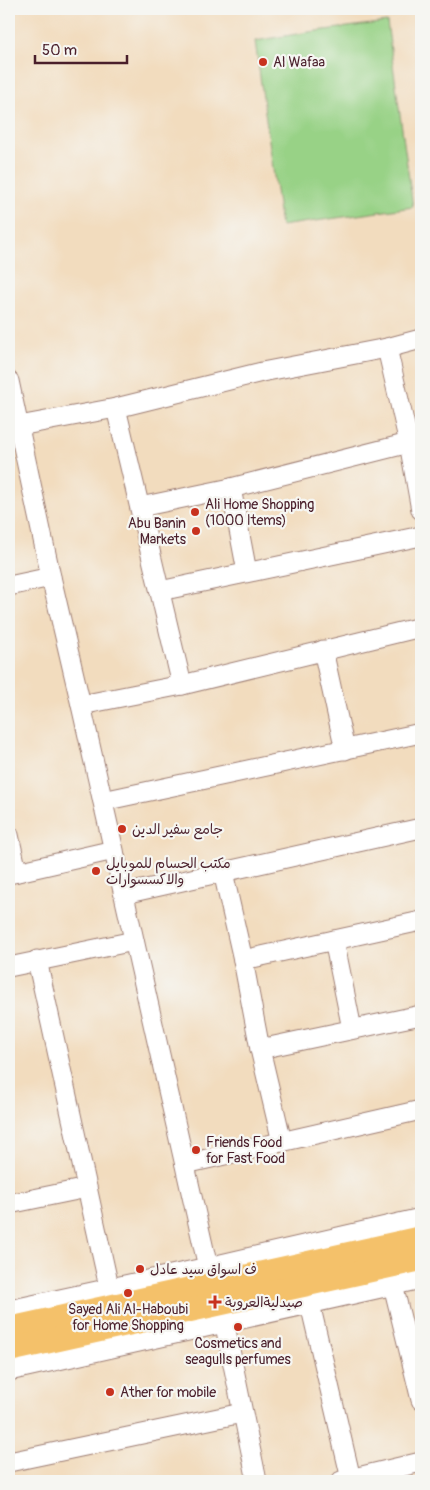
<svg xmlns="http://www.w3.org/2000/svg" width="430" height="1490" font-family="Pangolin,'Playpen Sans Arabic',sans-serif">
<style>
.green{fill:#98d286;stroke:#717858}
.lines{fill:none;stroke-linecap:round;stroke-linejoin:round}
.minor-casing{stroke:#9e7e74;stroke-width:21}
.major-casing{stroke:#9e7e74;stroke-width:26}
.minor{stroke:#fff;stroke-width:19}
.major{stroke:#f4c16a;stroke-width:24}
.poi-dot{fill:#c8321e;stroke:#f6f6f2;stroke-width:2}
.labels{text-anchor:middle;dominant-baseline:central;stroke-width:4.5;stroke-linejoin:round;paint-order:stroke}
.poi-label{font-size:14px;fill:#4a1f2b;stroke:#f6f6f2;text-anchor:start}
</style>
<rect width="100%" height="100%" fill="#f6f6f2"/>
<filter id="ink" filterUnits="userSpaceOnUse"><feTurbulence type="fractalNoise" baseFrequency=".02" numOctaves="2"/><feDisplacementMap in="SourceGraphic" scale="10" xChannelSelector="R" yChannelSelector="G"/><feConvolveMatrix kernelMatrix="1 2 1 2 8 2 1 2 1" color-interpolation-filters="sRGB"/></filter>
<filter id="wash" filterUnits="userSpaceOnUse"><feTurbulence type="fractalNoise" baseFrequency=".0096" numOctaves="4" result="noise"/><feDisplacementMap in="SourceGraphic" scale="20" xChannelSelector="R" yChannelSelector="G"/><feGaussianBlur stdDeviation="1.12" result="paint"/><feColorMatrix in="noise" values="0 0 0 0 0 0 0 0 0 0 0 0 0 0 0 0 0 1.4 0 .05"/><feComposite in="paint" operator="in"/></filter>
<g filter="url(#wash)">
<rect width="100%" height="100%" fill="#f2dcbe"/>
<path class="green" d="M387,22l26,185 -132,19 -26,-185 54,-9z"/>
</g>
<g filter="url(#ink)">
<g class="lines">
<g class="minor-casing">
<g id="minor">
<path d="M387,348l22,95 12,67"/>
<path d="M9,381l42,196 30,128 131,580"/>
<path d="M116,408l66,277"/>
<path d="M19,426l97,-18 146,-36 125,-24 34,-9"/>
<path d="M231,488l16,84"/>
<path d="M140,507l91,-19 178,-45"/>
<path d="M9,586l42,-9"/>
<path d="M160,591l261,-55"/>
<path d="M323,650l22,100"/>
<path d="M81,705l101,-20 239,-58"/>
<path d="M103,801l318,-68"/>
<path d="M9,835l8,37"/>
<path d="M223,872l20,88 17,89 22,93"/>
<path d="M9,874l105,-24"/>
<path d="M124,894l297,-66"/>
<path d="M334,940l18,89"/>
<path d="M37,960l72,327"/>
<path d="M243,960l178,-39"/>
<path d="M9,967l125,-26"/>
<path d="M260,1049l161,-34"/>
<path d="M185,1164l236,-54"/>
<path d="M9,1204l78,-16"/>
<path d="M393,1285l28,115"/>
<path d="M310,1304l41,175"/>
<path d="M9,1310l199,-43 213,-49"/>
<path d="M222,1311l35,170"/>
<path d="M9,1371l412,-92"/>
<path d="M9,1462l233,-49"/>
<path d="M341,1481l80,-19"/>
</g>
</g>
<g class="major-casing">
<g id="major">
<path d="M9,1329l412,-91"/>
<path d="M9,1350l412,-91"/>
</g>
</g>
<use href="#minor" class="minor"/>
<use href="#major" class="major"/>
</g>
</g>
<g class="poi-dot">
<circle cx="263" cy="62" r="5"/>
<circle cx="195" cy="512" r="5"/>
<circle cx="196" cy="531" r="5"/>
<circle cx="122" cy="829" r="5"/>
<circle cx="96" cy="871" r="5"/>
<circle cx="196" cy="1150" r="5"/>
<circle cx="140" cy="1269" r="5"/>
<circle cx="128" cy="1293" r="5"/>
<path d="M212.5 1294.5h5v5h5v5h-5v5h-5v-5h-5v-5h5z"/>
<circle cx="238" cy="1327" r="5"/>
<circle cx="110" cy="1392" r="5"/>
</g>
<g class="labels">
<g class="poi-label">
<text x="273" y="62">Al Wafaa</text>
<text x="205" y="504">Ali Home Shopping<tspan x="205" dy="16">(1000 Items)</tspan></text>
<text x="186" y="523" text-anchor="end">Abu Banin<tspan x="186" dy="16">Markets</tspan></text>
<text x="132" y="829">جامع سفير الدين</text>
<text x="106" y="863">مكتب الحسام للموبايل<tspan x="106" dy="16">والاكسسوارات</tspan></text>
<text x="206" y="1142">Friends Food<tspan x="206" dy="16">for Fast Food</tspan></text>
<text x="150" y="1269">ف اسواق سيد عادل</text>
<text x="225" y="1302">صيدليةالعروبة</text>
<text x="128" y="1309" text-anchor="middle">Sayed Ali Al-Haboubi<tspan x="128" dy="16">for Home Shopping</tspan></text>
<text x="238" y="1343" text-anchor="middle">Cosmetics and<tspan x="238" dy="16">seagulls perfumes</tspan></text>
<text x="120" y="1392">Ather for mobile</text>
</g>
</g>
<rect width="430" height="1490" fill="none" stroke="#f6f6f2" stroke-width="30"/>
<path d="M35 55v8h92v-8" fill="none" stroke="#4a1f2b" stroke-width="2.5"/>
<text x="42" y="55" font-size="15" fill="#4a1f2b" stroke="#f6f6f2" stroke-width="4" paint-order="stroke">50 m</text>
</svg>
